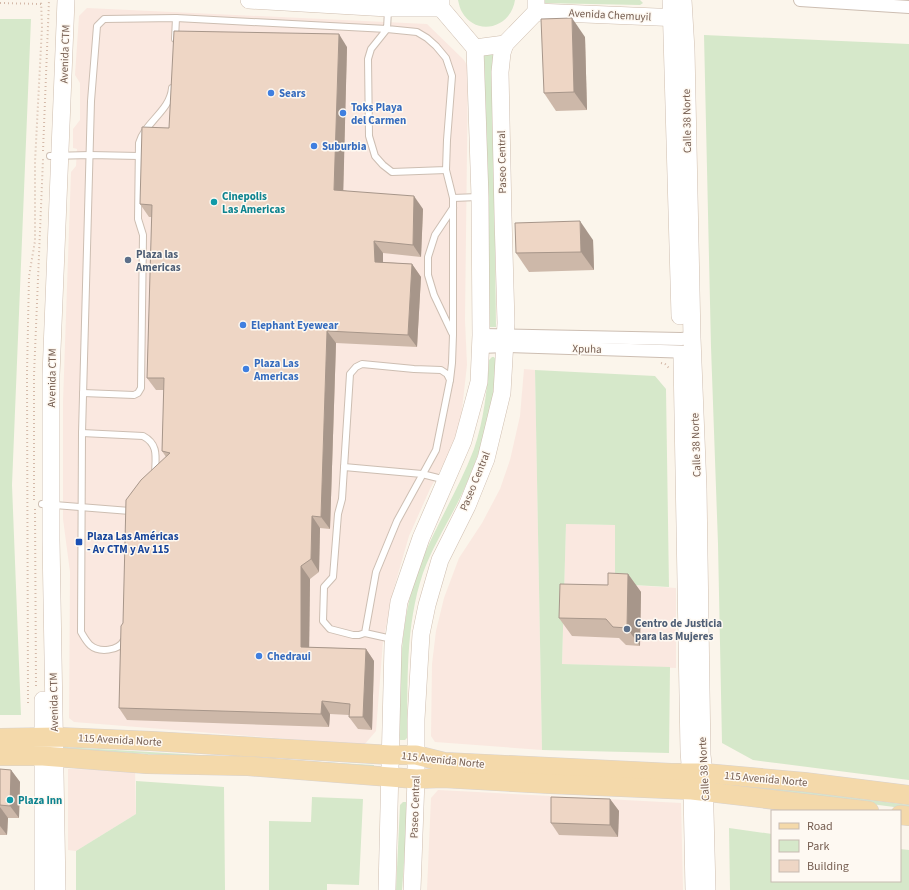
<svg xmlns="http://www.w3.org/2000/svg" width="909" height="890" font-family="'Source Sans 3',sans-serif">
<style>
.commercial{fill:#fae8e0}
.green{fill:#d6e8ca}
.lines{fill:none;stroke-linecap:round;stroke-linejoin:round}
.lane-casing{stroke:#cdbeb2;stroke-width:8}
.street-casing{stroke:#cdbeb2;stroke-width:14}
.secondary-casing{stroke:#cfbeaf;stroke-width:18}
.primary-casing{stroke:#d8d2ce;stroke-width:20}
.path{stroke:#d4b9a8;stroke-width:2;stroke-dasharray:1 3;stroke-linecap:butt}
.lane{stroke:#fff;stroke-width:6}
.street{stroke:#fff;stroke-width:12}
.secondary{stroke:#fff;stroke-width:17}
.primary{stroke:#f4d9aa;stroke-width:19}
.wall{fill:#cdb8a9}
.shaded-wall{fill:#a7968a}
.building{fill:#eed6c5;stroke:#a7968a}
.shop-dot{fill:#3f7fe0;stroke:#fef9f2;stroke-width:1.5}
.culture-dot{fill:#0f9aa8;stroke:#fef9f2;stroke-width:1.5}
.service-dot{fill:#5c6f8a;stroke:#fef9f2;stroke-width:1.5}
.transit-dot{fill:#1a4fb4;stroke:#fef9f2;stroke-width:1.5}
.labels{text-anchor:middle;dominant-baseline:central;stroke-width:3;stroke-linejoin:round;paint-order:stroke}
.street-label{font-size:11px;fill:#755d50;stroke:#fef9f2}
.shop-label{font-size:11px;font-weight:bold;fill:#366cbe;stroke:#fef9f2;text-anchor:start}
.culture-label{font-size:11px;font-weight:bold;fill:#0d838f;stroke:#fef9f2;text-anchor:start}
.service-label{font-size:11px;font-weight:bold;fill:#4e5e75;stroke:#fef9f2;text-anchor:start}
.transit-label{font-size:11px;font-weight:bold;fill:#164399;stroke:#fef9f2;text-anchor:start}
</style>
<rect width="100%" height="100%" fill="#fbf5eb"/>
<g class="commercial">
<path d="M87,8l340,16 37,36 4,7 -3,253 2,45 -7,62 -12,29 -18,33 -21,47 -15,52 -11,53 -7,90 -12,14 -290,-23 -5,-4 1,-146 -7,-53v-117l8,-230 5,-6 1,-17 -4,-1v-19l7,-9v-37l-5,-8 4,-59z"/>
<path d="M524,369l11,1 7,380 -107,-8 -4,-6 1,-72 4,-33 8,-33 15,-40 23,-35 18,-34 10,-29 10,-44z"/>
<path d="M566,524l49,1v59l61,4v80l-114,-4z"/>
<path d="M68,769l67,1 1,44 -60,37 -8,-1z"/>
<path d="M438,790l243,13 2,87h-256l4,-92z"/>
</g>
<g class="green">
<path d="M458,0h57c-4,28 -39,37 -53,12 -2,-3 -3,-8 -4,-12z"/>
<path d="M542,0h98l3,3 -3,2 -98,-2z"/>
<path d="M0,19h31l-19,466 9,230h-21z"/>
<path d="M704,35l205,9v736l-156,-20 -31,-17 -4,-199 -7,-197z"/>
<path d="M484,54h10l-1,21 3,252h-8z"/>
<path d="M492,357h2l2,3c-1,49 -16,97 -37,140 -12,24 -27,48 -36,73 -18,53 -15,110 -16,165l-2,2h-5l-1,-5c1,-55 0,-112 19,-165 16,-42 40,-79 56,-121 10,-29 13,-59 15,-89z"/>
<path d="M535,370l120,6 11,13 3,198 -54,-3v-59l-49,-1 -4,140 108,3 -1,86 -127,-3z"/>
<path d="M64,747l310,18v2l-310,-18z"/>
<path d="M136,781l88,6 1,103h-149v-39l60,-37z"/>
<path d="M720,781l189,24v4l-189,-25z"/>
<path d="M312,797l51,2 -4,86 -32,-1v6h-58v-69l42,1z"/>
<path d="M403,802h3l2,6 -6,82h-6l4,-85z"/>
<path d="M729,828l43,6v47h128v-32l9,1v40h-179z"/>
</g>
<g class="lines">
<g class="lane-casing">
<g id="lane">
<path d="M175,39l1,-21"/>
<path d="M50,156l40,-1 49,1"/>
<path d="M446,170l7,28v137l-1,28 -2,17"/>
<path d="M453,198l25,-1"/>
<path d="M452,333l-18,-38 -6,-20v-18l7,-22 18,-27"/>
<path d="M83,393l51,2 4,-2 3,-5 2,-153 -5,-16 1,-76c6,-21 31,-32 33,-55"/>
<path d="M82,433l61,3c17,9 12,23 12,40"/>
<path d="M344,467l78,7 24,6"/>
<path d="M42,504l88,7"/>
<path d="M365,633l11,-61 21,-51 39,-71 14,-70 -3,-6 -6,-4 -27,-1 -52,-5 -6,3 -6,7 -8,125 -4,15 -5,63 -9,10 -1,34 7,8 23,6h6l6,-2 27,6"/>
<path d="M124,640c-5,11 -25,13 -34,5 -4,-4 -6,-8 -9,-13l1,-199 9,-332 6,-75 7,-7 72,-1 211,11 30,3 10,6 9,8 10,12 6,18 -5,64 -1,30 -54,2 -9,-7 -8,-9 -6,-20 -1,-77 3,-10 16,-20 1,-19"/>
</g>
</g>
<g class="street-casing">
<g id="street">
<path d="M800,0l109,7"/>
<path d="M481,335l200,4 11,-1"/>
<path d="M481,347l24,-1 186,6"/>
</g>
</g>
<g class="secondary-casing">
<g id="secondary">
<path d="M249,0l139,8h53"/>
<path d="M441,0v8l34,40"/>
<path d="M671,0l9,316"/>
<path d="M683,0l3,50 6,288 6,150 4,267 2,18 3,117"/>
<path d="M536,12l145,6"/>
<path d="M475,48l30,-4 31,-32v-12"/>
<path d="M682,358l7,393 3,39 2,100"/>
<path d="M43,890v-190"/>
<path d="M57,890l-6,-350v-165l15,-375"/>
<path d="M387,890l6,-245 6,-43 22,-64 42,-97 16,-59 2,-47 -1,-138 -5,-149"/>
<path d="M412,890l4,-111v-60l5,-85 6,-29 13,-45 27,-54 19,-47 16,-66 4,-70 -3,-107 -3,-144 2,-19 3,-9"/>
</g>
</g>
<g class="primary-casing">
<g id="primary">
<path d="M0,738l58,-1 93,4 240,14h25l28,7 227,11h33l100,9 105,13"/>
<path d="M0,756h43l104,8 101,2 168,13 27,-1 108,6 141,6 177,21"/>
<path d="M900,815l9,1"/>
</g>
</g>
<g class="path">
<path d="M0,3l41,1"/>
<path d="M43,151l6,-151"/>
<path d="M661,363l4,1 4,4"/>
<path d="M34,500v-125l9,-216"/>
<path d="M35,509l1,179"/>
<path d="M28,703l-1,-329 2,-98 6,-35v-79l7,-135 -1,-27"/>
</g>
<use href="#lane" class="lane"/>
<use href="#street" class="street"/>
<use href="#secondary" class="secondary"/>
<use href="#primary" class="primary"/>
</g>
<g class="wall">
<path d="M585,37l2,73 -31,1 -12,-18z"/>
<path d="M347,47l-4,143 80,19 -2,48 -38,-4v9l29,2 9,13 -4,70 -81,-4 -6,186 -10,-1 -1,44 -9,7 -1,68 57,2 8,12 -2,69 -14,-1 -9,-12v-2l-19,-1 -1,13 -202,-7 -8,-12 4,-85 43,-166 -4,-6 2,-61h-8l-9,-12 5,-161h-3l-9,-13 29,-76z"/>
<path d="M593,240l1,30 -65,2 -13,-19z"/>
<path d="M628,574l13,18 -1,54 -14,-1 -7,-7 -47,-2 -13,-18 49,-33z"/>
<path d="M0,769l11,1 9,12 -1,36h-11l-1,17h-7z"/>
<path d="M610,799l9,12 -1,26 -59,-2 -8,-12z"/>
</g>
<g class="shaded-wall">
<path d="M572,18l13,19 2,73 -13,-18z"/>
<path d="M339,34l8,13 -4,155 -9,-12z"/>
<path d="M414,196l9,13 -2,48 -8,-12z"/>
<path d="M580,221l13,19 1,30 -13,-18z"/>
<path d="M374,241l9,12v21l-8,-12z"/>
<path d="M412,264l9,13 -4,70 -9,-12z"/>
<path d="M327,331l9,12 -6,186 -9,-12z"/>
<path d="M312,516l8,12 -1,44 -8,-13z"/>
<path d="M301,566l9,13 -1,80 -8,-12z"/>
<path d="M628,574l13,18 -1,54 -13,-18z"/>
<path d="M366,649l8,12 -2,69 -9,-13z"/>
<path d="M322,701l8,13 -1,13 -8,-13z"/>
<path d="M11,770l9,12 -1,36 -9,-12z"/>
<path d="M610,799l9,12 -1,26 -8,-12z"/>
<path d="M0,807l8,11 -1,17 -7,-9z"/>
</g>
<g class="building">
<path d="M572,18l2,74 -30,1 -3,-74z"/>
<path d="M174,31l165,3 -5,156 80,6 -1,49 -39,-4 1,21 37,2 -4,71 -81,-4 -6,186 -9,-1 -1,43 -10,7v81l65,2 -3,68h-14l1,-13 -28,-3 -1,13 -202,-6 2,-82 2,-3 3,-123 15,-20 29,-27 -8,-2 2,-73h-17l5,-173 -12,-1 2,-77 27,1z"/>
<path d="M580,221l1,31 -65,1 -1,-30z"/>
<path d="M608,573l20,1 -1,54 -14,-1 -7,-8 -47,-1 1,-34 48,1z"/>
<path d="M0,769l11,1 -1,36 -10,-1z"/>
<path d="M551,797l59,2v26l-59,-2z"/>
</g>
<g class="shop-dot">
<circle cx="271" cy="93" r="4"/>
<circle cx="343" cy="113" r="4"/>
<circle cx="314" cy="146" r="4"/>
<circle cx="243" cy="325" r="4"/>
<circle cx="246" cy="369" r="4"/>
<circle cx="259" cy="656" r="4"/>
</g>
<g class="culture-dot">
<circle cx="214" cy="202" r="4"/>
<circle cx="10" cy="800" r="4"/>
</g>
<g class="service-dot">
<circle cx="128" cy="260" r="4"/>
<circle cx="627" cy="629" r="4"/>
</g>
<rect class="transit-dot" x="75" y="538" width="8" height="8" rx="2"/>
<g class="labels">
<g class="street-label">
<text transform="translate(610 15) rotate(3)">Avenida Chemuyil</text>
<text transform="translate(65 54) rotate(-88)">Avenida CTM</text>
<text transform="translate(687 121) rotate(-91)">Calle 38 Norte</text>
<text transform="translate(502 162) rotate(-91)">Paseo Central</text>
<text transform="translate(587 349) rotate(2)">Xpuha</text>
<text transform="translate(52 378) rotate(-89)">Avenida CTM</text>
<text transform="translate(696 445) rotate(-92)">Calle 38 Norte</text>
<text transform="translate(475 481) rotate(-68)">Paseo Central</text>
<text transform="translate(54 702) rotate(-91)">Avenida CTM</text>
<text transform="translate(120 740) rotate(3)">115 Avenida Norte</text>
<text transform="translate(443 760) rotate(6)">115 Avenida Norte</text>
<text transform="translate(704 769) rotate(-93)">Calle 38 Norte</text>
<text transform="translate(766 779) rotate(5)">115 Avenida Norte</text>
<text transform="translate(415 807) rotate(-88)">Paseo Central</text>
</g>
<g class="shop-label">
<text x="279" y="93">Sears</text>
<text x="351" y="107">Toks Playa<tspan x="351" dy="13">del Carmen</tspan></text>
<text x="322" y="146">Suburbia</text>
<text x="251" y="325">Elephant Eyewear</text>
<text x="254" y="363">Plaza Las<tspan x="254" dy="13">Americas</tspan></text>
<text x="267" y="656">Chedraui</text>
</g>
<g class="culture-label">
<text x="222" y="196">Cinepolis<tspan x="222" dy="13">Las Americas</tspan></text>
<text x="18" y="800">Plaza Inn</text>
</g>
<g class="service-label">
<text x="136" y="254">Plaza las<tspan x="136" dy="13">Americas</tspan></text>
<text x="635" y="623">Centro de Justicia<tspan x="635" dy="13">para las Mujeres</tspan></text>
</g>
<g class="transit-label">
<text x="87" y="536">Plaza Las Américas<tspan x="87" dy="13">- Av CTM y Av 115</tspan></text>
</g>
</g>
<rect x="771" y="810" width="130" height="72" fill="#fef9f2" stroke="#c7bbb1"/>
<rect x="779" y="823" width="20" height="6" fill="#f4d9aa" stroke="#c7bbb1"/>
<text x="807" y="830" font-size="12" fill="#755d50">Road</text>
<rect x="779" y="840" width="20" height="12" fill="#d6e8ca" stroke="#c7bbb1"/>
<text x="807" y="850" font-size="12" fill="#755d50">Park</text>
<rect x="779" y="860" width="20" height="12" fill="#eed6c5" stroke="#c7bbb1"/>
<text x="807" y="870" font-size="12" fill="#755d50">Building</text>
</svg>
